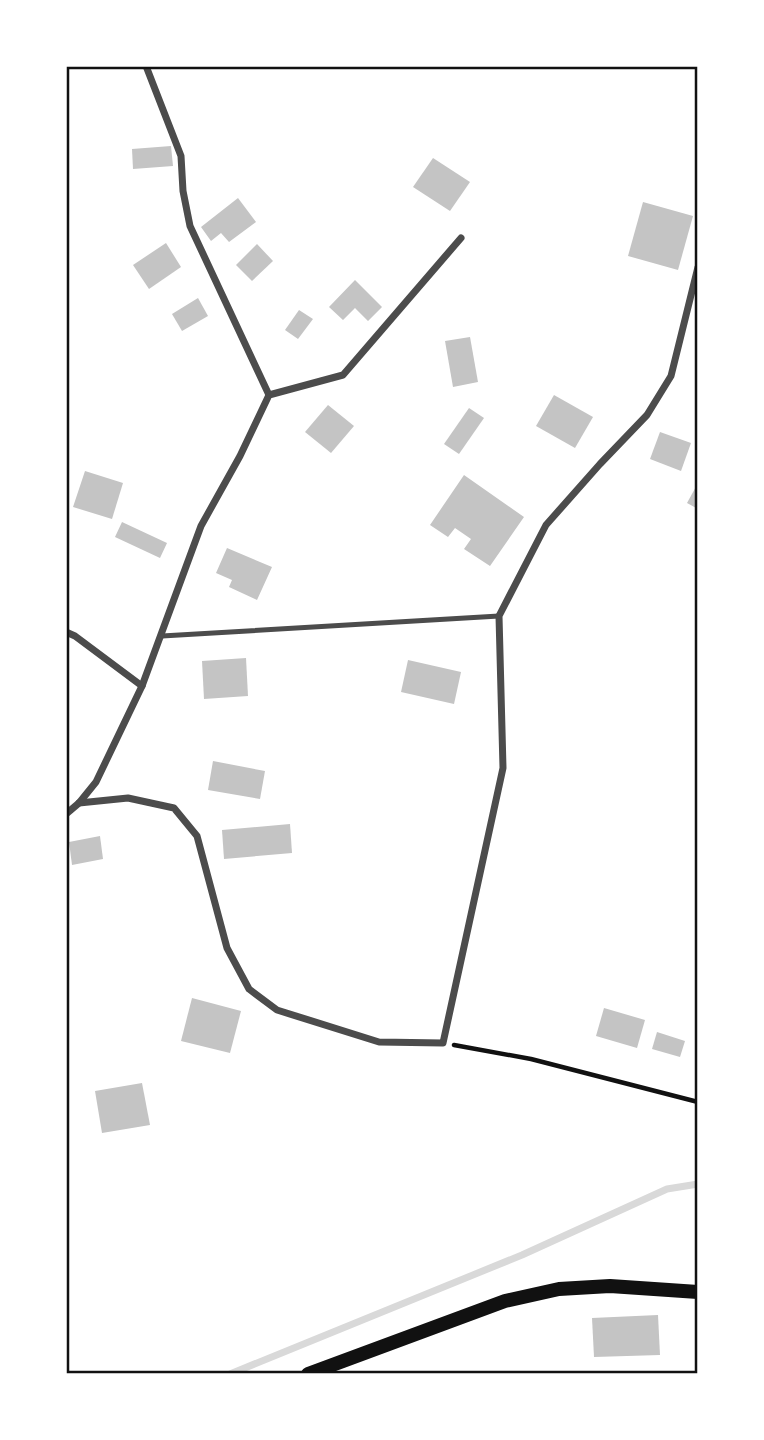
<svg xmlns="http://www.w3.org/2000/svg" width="764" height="1440" font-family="Quicksand,sans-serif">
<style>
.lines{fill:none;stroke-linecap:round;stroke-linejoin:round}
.stream{stroke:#d9d9d9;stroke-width:7}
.building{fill:#c4c4c4}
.path{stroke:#111;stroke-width:4.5}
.service{stroke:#4c4c4c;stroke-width:5}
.minor{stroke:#4c4c4c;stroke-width:7}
.secondary{stroke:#111;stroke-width:14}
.neatline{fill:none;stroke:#111;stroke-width:2.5}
</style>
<rect width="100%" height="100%" fill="#fff"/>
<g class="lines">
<path class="stream" d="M230,1374l292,-119 145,-66 31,-5"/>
</g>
<g class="building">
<path d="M171,146l2,20 -40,3 -1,-20z"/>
<path d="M433,158l37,24 -20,29 -37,-24z"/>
<path d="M238,198l18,24 -27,20 -8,-9 -10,8 -10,-14z"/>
<path d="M643,202l50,14 -15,54 -50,-14z"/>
<path d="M166,243l15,24 -32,22 -16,-24z"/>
<path d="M257,244l16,17 -21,20 -16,-16z"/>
<path d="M355,280l27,27 -14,14 -13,-13 -12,12 -14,-13z"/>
<path d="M198,298l10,18 -26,15 -10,-17z"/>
<path d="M299,310l14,9 -15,20 -13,-9z"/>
<path d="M470,337l8,45 -25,5 -8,-46z"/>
<path d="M554,395l39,22 -18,31 -39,-22z"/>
<path d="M328,405l26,21 -23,27 -26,-21z"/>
<path d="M469,408l15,10 -25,36 -15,-10z"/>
<path d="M660,432l31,11 -10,28 -31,-12z"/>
<path d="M85,471l38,12 -11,36 -39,-12z"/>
<path d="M464,475l60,42 -34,49 -26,-17 7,-10 -16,-11 -7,9 -18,-12z"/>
<path d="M698,483v26l-11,-6z"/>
<path d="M122,522l45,21 -7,15 -45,-21z"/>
<path d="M227,548l45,19 -15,33 -28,-13 3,-7 -16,-7z"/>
<path d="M246,658l2,38 -44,3 -2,-38z"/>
<path d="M408,660l53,12 -7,32 -53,-12z"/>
<path d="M213,761l52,10 -5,28 -52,-9z"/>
<path d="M290,824l2,29 -68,6 -2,-29z"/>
<path d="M100,836l3,23 -31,6 -3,-23z"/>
<path d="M192,998l49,13 -11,42 -49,-12z"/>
<path d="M604,1008l41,12 -8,28 -41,-12z"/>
<path d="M657,1032l28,9 -5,16 -28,-8z"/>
<path d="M142,1083l8,42 -48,8 -7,-42z"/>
<path d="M658,1315l2,40 -66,2 -2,-39z"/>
</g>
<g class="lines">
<path class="path" d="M454,1045l77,14 167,43"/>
<path class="service" d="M162,636l337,-20"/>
<g class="minor">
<path d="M146,66l35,90 2,35 7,35 79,169"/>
<path d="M66,632l9,4 67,50"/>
<path d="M79,803l49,-5 46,10 23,28 30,112 22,41 28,21 102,32 64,1 60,-275 -4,-152 47,-91 54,-61 47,-49 24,-39 27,-109"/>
<path d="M66,814l13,-11 17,-21 46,-96 59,-160 39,-70 29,-61 74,-20 118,-137"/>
</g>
<path class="secondary" d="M308,1374l197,-73 54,-12 51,-3 88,6"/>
</g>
<rect width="764" height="1440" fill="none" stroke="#ffffff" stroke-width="136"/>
<rect x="68" y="68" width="628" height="1304" class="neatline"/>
</svg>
